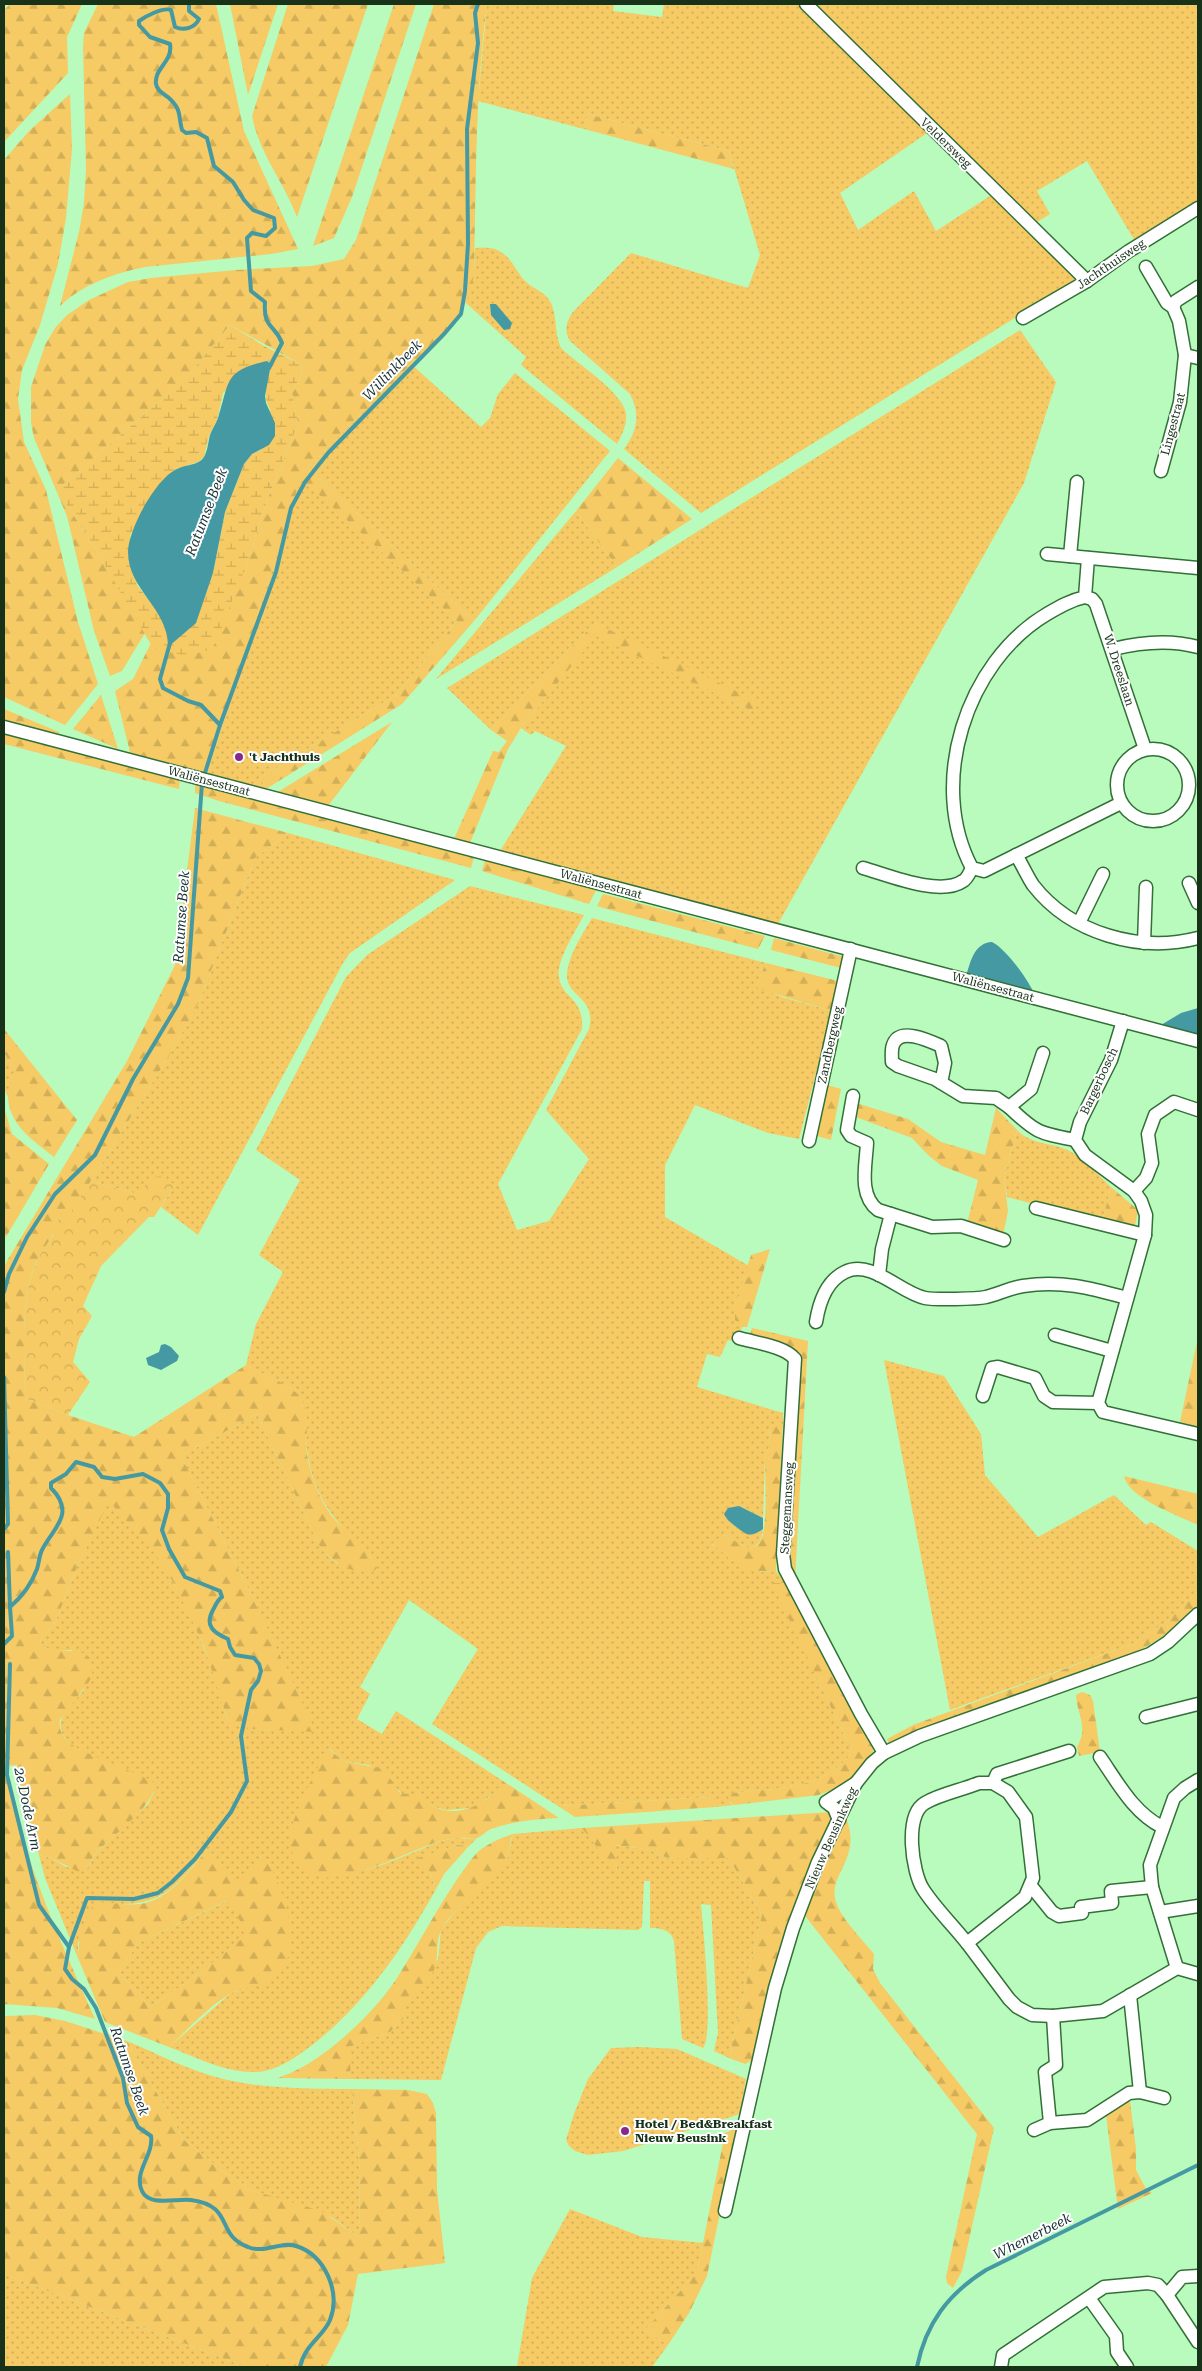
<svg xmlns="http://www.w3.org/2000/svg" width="1202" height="2371" font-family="'Roboto Serif',serif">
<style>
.grass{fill:url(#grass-dots)}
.forest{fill:url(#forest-firs);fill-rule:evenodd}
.wetland{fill:url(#wetland-marsh);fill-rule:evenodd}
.park{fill:url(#park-crowns)}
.water{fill:#4599a3}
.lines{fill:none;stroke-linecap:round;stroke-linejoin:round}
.stream{stroke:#4599a3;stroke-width:4}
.minor-casing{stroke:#327038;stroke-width:15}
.minor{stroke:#fff;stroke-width:12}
.poi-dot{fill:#8a278f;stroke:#fff;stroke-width:2}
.labels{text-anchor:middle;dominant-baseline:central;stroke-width:4;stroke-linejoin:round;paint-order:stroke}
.street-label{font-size:12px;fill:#18321a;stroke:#fff}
.poi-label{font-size:12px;font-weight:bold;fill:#18321a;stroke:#fff;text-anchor:start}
.water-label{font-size:14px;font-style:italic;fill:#163134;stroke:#fff}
</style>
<defs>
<pattern id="grass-dots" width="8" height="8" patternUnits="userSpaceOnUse" patternTransform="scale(1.25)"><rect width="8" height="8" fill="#f6ca64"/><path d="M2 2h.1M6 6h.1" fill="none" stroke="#d2ae56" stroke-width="1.8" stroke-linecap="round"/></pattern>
<pattern id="forest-firs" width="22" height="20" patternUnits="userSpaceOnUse" patternTransform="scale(1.25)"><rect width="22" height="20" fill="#f6ca64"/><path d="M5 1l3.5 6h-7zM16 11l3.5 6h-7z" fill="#d2ae56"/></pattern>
<pattern id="wetland-marsh" width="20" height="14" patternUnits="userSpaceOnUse" patternTransform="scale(1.25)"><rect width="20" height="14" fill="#f6ca64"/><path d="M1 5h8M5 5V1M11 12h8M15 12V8" fill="none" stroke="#d2ae56"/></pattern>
<pattern id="park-crowns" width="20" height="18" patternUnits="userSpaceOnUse" patternTransform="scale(1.25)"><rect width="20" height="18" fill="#f6ca64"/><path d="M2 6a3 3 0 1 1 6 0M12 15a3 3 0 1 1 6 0" fill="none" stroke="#d2ae56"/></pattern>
</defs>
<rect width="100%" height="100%" fill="#b9fbbc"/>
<g class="grass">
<path d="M487,4h127l-1,7 49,6 2,-13h139l127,127 -90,62 18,37 56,-39 22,40 57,-37 86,84 -378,235 -77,-64c13,-18 17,-34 6,-55l-60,-53c-6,-10 -4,-18 2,-28l59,-60 117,35 12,-33 -31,-104 -141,-37 -4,15 -106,-28z"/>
<path d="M812,4h386v201l-62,38 -49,-82 -50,30 13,23 -16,10z"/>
<path d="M475,248c6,0 16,-1 22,2 14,6 18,20 28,31 8,8 21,11 26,22 6,12 3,29 10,45 15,15 63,45 65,66 1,11 -4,21 -9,30l-96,-79 5,-8 -60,-54 8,-28z"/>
<path d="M1020,330l36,52 -32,101 -246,441 -278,-73 66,-105 -31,-15 -4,4 -10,-7 75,-93 156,76 -157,-88 -104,107 -44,-42z"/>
<path d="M411,364l70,63 9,-9 8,-24 17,-21 95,78 -136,170 -166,-153z"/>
<path d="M301,477l156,144 -61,74 -136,83 6,11 -59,-15z"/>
<path d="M576,511l41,56 -181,112z"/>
<path d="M288,833l167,47 -105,73 -7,10 -145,272 -37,-28 14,-22 -41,8 -43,-12 81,-130 26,-47 57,-146z"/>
<path d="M470,886l114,29c-8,15 -28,46 -25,62 3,23 25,19 23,52l-84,155 19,46 32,-9 40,-62 -43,-49 43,-81c8,-32 -23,-32 -22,-54 1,-20 16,-41 25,-57l174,45 -10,23 26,11 50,14 -33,128 -31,-6 -73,-28 -30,60v52l84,49 -14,38 1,16 6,7 -5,15 -9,-2 -8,17 -13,-3 -10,33 86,26v11h-13l-1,23 -4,11 -2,60 -24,-12 -9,16 9,7 19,3 5,-3c-2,11 -3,17 -15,19l-24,-13 -12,9 49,28 15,-1 10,12h-13l77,165v7c-29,36 -77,33 -118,38l-2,10 4,2 -18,2 -4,-10 -154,9 -126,-82 46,-75 -69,-49 -49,87 10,7 -13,25 25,15 14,-23 107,70 -4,8 -18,14 -10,5 -24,2 -12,-3 -17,-11 -15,-2 -9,-7 -6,-12 -19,-10 -26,-4 -14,-13 -18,125c35,13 96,-19 130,-32l15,-3 20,1 -7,7 -12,-1 -41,14c13,6 17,19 19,32 -32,57 -68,110 -119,151 -17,13 -37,29 -60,30 -31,1 -60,-15 -87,-25l62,-54 37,-11 15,-84 -20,-43 -26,28 -29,-34c-28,31 -40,55 -86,55l-44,38v16l-33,-80 -6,-23 12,3 15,9 20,3 10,-17 52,-49 6,-12 -76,-43c-32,-21 -14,-37 6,-59l-12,-40c-12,1 -25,3 -32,-9l15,-18 24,-61 30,-62c16,18 33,36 47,55 34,49 56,107 71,164l27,10 61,2 -64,-137 -70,-138 76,-42 62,131 10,12 9,7 34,-6c-32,-31 -57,-56 -64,-102 -4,-22 3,-44 -12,-63 -6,-8 -40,-22 -50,-28l10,-41 27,-52 -24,-17 41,-75 -44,-30 90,-173 21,-22z"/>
<path d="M4,1053l11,15 -8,29 -3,-11z"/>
<path d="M1017,1130c15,16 39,12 56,23 14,9 26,23 38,34l-9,35 -95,-25 -3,-18z"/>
<path d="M884,1360l60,16 37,58 4,41 53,62 76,-42 32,30 5,-3 47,29v40l-33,32 -33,21 -182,66z"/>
<path d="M582,1828l35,43 -3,-26 37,5 14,7 10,1h54l33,57 -33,143 -15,-7 4,-18 -7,-128 -10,-1c2,23 13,132 2,144l-21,-9 -8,-98c-3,-11 -13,-13 -24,-13v-47h-6l-2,46 -4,3 -136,-4 -14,6 -12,16 -35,132 -90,-1 -3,-28 1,-4 41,-15 13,-13 2,-13 7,-12 26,-35 3,-29 15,-20 51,-51 6,-25z"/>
<path d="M227,1901l23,32 -54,43 -46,31 -31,-35 19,-29z"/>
<path d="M127,2041c31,13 63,30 96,38 43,10 86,10 129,10l8,81 -1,67 -28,-20 -77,-26 -30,-19 -40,-32z"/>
<path d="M640,2047l37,2 69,30 -6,35 -117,37 -35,4 -13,-4 -6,-5 -3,-6 8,-26 14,-35 23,-31z"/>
<path d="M570,2209l72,28 61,6 -4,20 -7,15 -47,52 23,15 -16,22h-135l15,-89z"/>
<path d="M4,2274l242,93h-242z"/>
</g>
<g class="forest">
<path d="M10,4h72l-15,33 1,36 -64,69v-132z"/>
<path d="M98,4h118l28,127 54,118 -27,5 -126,13c-30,6 -62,17 -85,39l19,-74 5,-29 2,-34 -3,-121 1,-15z"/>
<path d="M230,4h48l-30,91z"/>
<path d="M288,4h80l-71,213c-13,-35 -38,-64 -45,-101z"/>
<path d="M394,4h22l-64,193 -18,41 -21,8z"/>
<path d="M434,4h53c-12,90 -11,180 -13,271l-4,18 -8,18 -11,15 -40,38 -103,104 166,153 -72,83 -136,85 -6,-11 136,-83 61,-74 -156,-143 -94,296 -76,-18 -16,-65 18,-12 18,-36 3,5 92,-82 22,-68 30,-74 -6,-31 9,-18 1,-10 -72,-40 -45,54 -128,111 35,53 53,90 -23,38 -12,5 -16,-45 -27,-115 -33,-78 -3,-15v-36l14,-42 10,-17 12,-13 22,-15 39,-18 23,-4 85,-8 76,-4 32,-7 12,-19z"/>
<path d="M70,94l2,55 -6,69 -8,46 -18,61 -18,45 -4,29 6,43 22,48 32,132 20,62 -33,41 -61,-28v-537l25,-29z"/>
<path d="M588,114l141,37 5,18 -150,-40z"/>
<path d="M618,458l74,61 -75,48 -41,-56z"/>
<path d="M595,623l164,79 -7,9 -156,-75 -75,92 -13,21 -38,94 -16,-4 39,-88 6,1 8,-11 -16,-11z"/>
<path d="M101,695l17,54 -45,-20z"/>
<path d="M4,709l55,23 -4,4 -51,-13z"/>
<path d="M392,722l-64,84 -50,-14 3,-2z"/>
<path d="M4,733l176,45 -1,11 -175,-45z"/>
<path d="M195,782l268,73 11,2 -3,11 -252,-67 -24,-8z"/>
<path d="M195,808l93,25 -33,25 -57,146 -26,47 -106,170 -6,-3 -8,14 2,1c-6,10 -13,20 -18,30 -17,37 -11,95 -11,135l43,17 66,22 112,-72c14,8 47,20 55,33 10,16 4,39 6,56 3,21 12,44 24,61 9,13 46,40 45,54l-4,3c-23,1 -39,-9 -53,-27l-62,-131 -76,42 70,138 65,138 -62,-3 -25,-5 -25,-78 -29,-61 -20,-31 -46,-53 -30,61 -24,61 -15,18c12,22 61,-7 51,38l-31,41c-2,14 6,21 18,29l70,30 6,4c5,20 -45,55 -58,70 -4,5 -7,12 -10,17l-7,2 -28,-14 -12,-3 -16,-54 -6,-36 -11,1c15,89 52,170 89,253l-38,-11 -53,-4v-738l123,-205 48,-96z"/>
<path d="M485,860l107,29 4,1 -7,14 -107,-33z"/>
<path d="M603,894l162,42 -7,13 -151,-40 -10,-3z"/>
<path d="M774,938l70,19 -3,11 -70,-18z"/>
<path d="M766,963l72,18 -6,30 -73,-22 -3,-3z"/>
<path d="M4,1029l73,91 -23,37c-20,-16 -44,-31 -46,-59 -1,-9 5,-21 7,-30l-11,-15z"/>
<path d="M827,1085l14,4 -10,51 -14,-4z"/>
<path d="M856,1103l52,16 33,23 44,13 11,-47 21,22 -13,49 4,32 -5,24 -36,-11 11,-44 -36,-14 -13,-10 -17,-18 -59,-22z"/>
<path d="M4,1107l8,27 37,30 -43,73 -2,-3z"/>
<path d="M1111,1187l27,23 -4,21 -32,-9z"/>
<path d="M770,1249l-23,78h-5l-7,-7v-16l16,-49z"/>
<path d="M752,1328l56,13 -13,239 -9,-16 9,-205 -47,-19z"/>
<path d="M1198,1337v90l-18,-5z"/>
<path d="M770,1424h13l-7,147c-35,3 -40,-7 -64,-28l12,-8 24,13c6,-1 10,-2 13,-8 7,-15 4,-64 4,-82l4,-11z"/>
<path d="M1124,1476l74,18v31c-19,-9 -70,-27 -74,-49z"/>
<path d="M772,1583h14l86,161 1,8 -27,32 -27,11 -85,10 -5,-4 -1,-6 4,-2c41,-5 89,-2 118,-38v-7l-6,-13z"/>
<path d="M1198,1591v14c-29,30 -46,40 -84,58l-224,83 -3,-7 26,-14 219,-81 33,-21z"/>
<path d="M1082,1692l8,3 3,6 7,51 -21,4 -2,-9c12,-19 0,-33 -1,-52z"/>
<path d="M328,1748l15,13 36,7 9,7 11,17c6,3 12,1 19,4 6,2 11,8 17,11 23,12 56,-4 68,-26l56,37c-23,1 -46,3 -68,11 -5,2 -11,9 -16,10 -2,0 -5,-1 -7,-1 -9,-1 -18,1 -27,3 -31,9 -88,41 -120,36 -15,-2 -30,-19 -31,-34 -2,-22 27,-74 38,-95z"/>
<path d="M713,1797l3,10 -141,10 -17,-11z"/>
<path d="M832,1812l3,5 -49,110 -31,132 -10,5 -16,-6 33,-143 -33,-57h-54l-10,-1 -14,-7 -36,-5 2,28 -35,-45z"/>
<path d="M846,1818c16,39 -16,55 -11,80 3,18 28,42 39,56l-1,15 7,14 114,145 -32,143 -9,17 -6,-5 -1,-6 31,-143 -175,-222z"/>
<path d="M513,1834c-4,9 -3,18 -7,26 -18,27 -50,42 -65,71 -7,14 0,29 -10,45 -13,19 -24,15 -28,43l-13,13 -41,15 2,32 -74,-1c42,-12 97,-64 120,-100 21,-33 39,-68 61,-100 7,-9 13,-20 21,-27 10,-8 22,-13 34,-17z"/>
<path d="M457,1845l12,1 -25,28 -9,17c-2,-14 -6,-26 -20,-32z"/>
<path d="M208,1849l29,33 26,-27c20,28 43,94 13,122 -13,12 -32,9 -46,17 -21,12 -43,36 -61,53l-64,-25 -27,-64 2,-28 14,-27c15,-2 31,3 46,1 30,-4 50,-34 68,-55zM226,1901l23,32 -53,43 -46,31 -31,-35 19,-29z"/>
<path d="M35,2015l30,6 62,20 57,99 40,32 30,19 67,20 38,26 1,-67 -8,-81 56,1 19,4 6,9 3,10 1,77 8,73 -87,11 -10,51 -22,42h-80l-242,-93v-258z"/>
<path d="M1130,2101l6,48v21l9,17 7,6 -34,16 -12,-94 20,-13z"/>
<path d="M732,2130h5l-30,146 -18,37 -21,32 -23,-15 47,-52 7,-15 26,-130z"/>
</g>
<path class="wetland" d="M230,325l34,21 38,19 -1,10 -9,18 6,31 -30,74 -22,68 -33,83 -27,7 -33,-8 -61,-105 -35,-53 128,-111zM268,361l3,3c-3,14 -10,32 -1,45l-9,41 -9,4 -8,10 -19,48 -12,61 -7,16 -38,57v-12l-10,-22 -21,-27 -7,-49 18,-35 19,-24 9,-8 22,-7 6,-5 5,-21 8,-16 6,-27 31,-28z"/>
<path class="park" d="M161,1175l14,10 -21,32h-5l-48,49 -18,40 9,10 -13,23 -6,23 17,20 -22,33 -43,-17c0,-40 -6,-98 11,-134 4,-11 12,-21 18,-30l-3,-2 9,-14 6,2 25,-39 43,12z"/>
<g class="water">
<path d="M490,304h6l16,19 -2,6 -6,1 -13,-15z"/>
<path d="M267,361l4,3 -6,32 1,7 9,20v13l-6,9 -17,9 -8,10 -19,48 -12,61 -17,50 -28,24c1,-38 -40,-57 -40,-95 0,-22 28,-74 49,-83 9,-5 21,-3 27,-12 4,-7 4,-15 6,-22 2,-6 6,-11 8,-17 12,-38 6,-47 49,-57z"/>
<path d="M992,942c14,7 34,35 41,49l-66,-18c4,-13 8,-30 25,-31z"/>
<path d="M1198,1008v27l-37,-10 20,-12z"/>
<path d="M165,1344l6,3 8,9 -2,5 -16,9 -13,-5 -2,-7 13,-6 2,-7z"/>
<path d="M739,1506l24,12v11c-14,10 -17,5 -28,-3 -5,-4 -8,-6 -11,-12l4,-6z"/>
</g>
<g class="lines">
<g class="stream">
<path d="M189,4v7l10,8c-4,9 -15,12 -24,8l-4,-17c-8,-3 -25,6 -32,11v4l11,12 20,7c3,18 -16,24 -14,40 1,7 8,10 13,14 13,12 9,17 13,32l4,3 10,-1 11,6 7,28 19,16 11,18 9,10 21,8 1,10 -9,8 -14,-3 -5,5 4,53 14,11c-2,27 10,22 17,41l-13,25"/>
<path d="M170,643l-10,36 3,9 25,13 13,4 19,20 -16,51"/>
<path d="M220,725l56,-153 15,-64 14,-26 23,-29 117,-120 16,-19 4,-23 3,-47 -1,-115 11,-86 -3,-30 3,-9"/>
<path d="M4,1292l5,-18 18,-37 28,-43 40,-39 38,-76 45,-75 10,-26 14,-195"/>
<path d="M4,1377l4,147 -4,5"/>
<path d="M8,1552l2,55"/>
<path d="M4,1644l8,-8 -2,-29c13,-11 21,-22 27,-38 2,-6 2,-13 5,-19 10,-21 35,-36 9,-62v-5l15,-9 10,-12 18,5 8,10 13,2 28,-5 17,9 8,11v14l-6,22 7,19 16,28 35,14 2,6c-5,3 -6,8 -9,13 -9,16 1,23 15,29l2,8 5,8 19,3 5,6 2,7 -3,10 -7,9 -10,46 6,45 -16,31 -36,47 -23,23 -14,11 -24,6 -47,-1 -18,49 -4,22 7,10 12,10 12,19 27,70 4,25 11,24 13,9c3,19 -18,36 -9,55 7,16 35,7 49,9 44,6 24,35 57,47 16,7 33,-6 48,-1 29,9 45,46 34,74 -7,17 -25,24 -30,47"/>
<path d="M10,1664l-3,111 32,130 30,42"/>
<path d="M917,2367c9,-44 31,-73 69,-97l212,-105"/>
</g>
<g class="minor-casing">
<g id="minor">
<path d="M806,4l281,277"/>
<path d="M1146,267l21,36 6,4 6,14 6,34 -5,47 -19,69"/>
<path d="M1173,307l3,-6 22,-14"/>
<path d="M1023,318l64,-37 42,-30 69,-43"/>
<path d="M1185,355l13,3"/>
<path d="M1047,554l151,14"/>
<path d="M1070,556l7,-74"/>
<path d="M1088,558l-3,39c-14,3 -26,10 -38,17 -81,48 -120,170 -75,254l12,3 137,-68"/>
<path d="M1085,597l7,2 4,5 49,145"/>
<path d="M1113,649c28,-7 56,-10 85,-2"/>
<path d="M4,727l1194,314"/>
<circle cx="1153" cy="785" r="36"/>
<path d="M1016,855c6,9 11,21 17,30 38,49 107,68 165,53"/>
<path d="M863,868c25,7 77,29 100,13 4,-2 7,-9 9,-13"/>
<path d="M1189,883l9,20"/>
<path d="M1079,923l24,-49"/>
<path d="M1144,943l2,-56"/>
<path d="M1123,1021l-12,39 -31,62 -5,18 10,15 49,36 7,10 5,14 -1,20 -47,168 5,9 95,22"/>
<path d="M1043,1053l-12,36 -22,18c27,26 30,26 66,33"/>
<path d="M941,1083l4,-20 -4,-17c-11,-5 -42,-20 -48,-1 -2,5 -1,12 -1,17l6,4 37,13 28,17 33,2 13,9"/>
<path d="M853,1096l-6,34 4,6 16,7c-1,22 -9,52 11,67l54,17 29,-1 43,14"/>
<path d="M809,1141l42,-192"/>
<path d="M1134,1191l12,-13 6,-15 -4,-29 7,-19 19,-13 24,8"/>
<path d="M1036,1208l109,27"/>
<path d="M879,1275l3,-26 9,-35"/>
<path d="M816,1322c3,-19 10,-41 29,-50 27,-13 55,21 80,26 11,2 51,1 61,-1 12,-3 24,-9 37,-11 38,-6 67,2 104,12"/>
<path d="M1055,1335l57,16"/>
<path d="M739,1338c17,5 45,8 56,21l-12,195 2,15 76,145 23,39"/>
<path d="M983,1396l9,-28 6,-1 37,11 9,18 9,6 45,1"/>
<path d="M1146,1717l52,-13"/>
<path d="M1100,1757c18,26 33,55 62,70"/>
<path d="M979,1783h14l15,9 18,25 7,61 -8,19 -58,46c-14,-18 -32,-35 -44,-54 -11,-17 -19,-74 2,-86 15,-9 37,-13 54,-20z"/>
<path d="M993,1783l4,-9 72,-23"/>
<path d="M839,1820l-5,-12 -8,-6 30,-19"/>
<path d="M1031,1886l21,26 7,4 23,-3 -1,-6 31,-4 -1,-12 41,-4"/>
<path d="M1160,1912l38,-6"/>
<path d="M967,1943l42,56 8,8 15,8 21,1 50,-5 74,-43 21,6"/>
<path d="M1177,1968l-25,-81 -2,-22 24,-67 11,-10 13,-8"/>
<path d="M1130,1995l10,97"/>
<path d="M1050,2123l-5,-51 11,-7 -3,-49"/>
<path d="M1034,2130l16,-7 37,-3 42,-27 11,-1 24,6"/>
<path d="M725,2211l50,-223 18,-60 25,-66 38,-79 16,-20 12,-10 36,-17 230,-82 18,-12 30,-28"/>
<path d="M1167,2295l15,-18 16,-1"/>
<path d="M1089,2298l27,38 1,16 10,15"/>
<path d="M1001,2367l2,-12 101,-68 44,-4 10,2 9,10 31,47"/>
</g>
</g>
<use href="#minor" class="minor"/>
</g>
<g class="poi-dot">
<circle cx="239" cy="757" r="5"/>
<circle cx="625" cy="2131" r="5"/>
</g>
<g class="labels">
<g class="street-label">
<text transform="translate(946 143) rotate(44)">Veldersweg</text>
<text transform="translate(1111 264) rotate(-34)">Jachthuisweg</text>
<text transform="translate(1173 424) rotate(-75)">Lingestraat</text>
<text transform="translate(1119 670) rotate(72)">W. Dreeslaan</text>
<text transform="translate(209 781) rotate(15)">Waliënsestraat</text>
<text transform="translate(601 884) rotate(15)">Waliënsestraat</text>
<text transform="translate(993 987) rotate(15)">Waliënsestraat</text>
<text transform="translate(830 1045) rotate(-78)">Zandbergweg</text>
<text transform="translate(1099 1081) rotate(-65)">Bargerbosch</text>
<text transform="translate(787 1508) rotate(-87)">Steggemansweg</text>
<text transform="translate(831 1838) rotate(-66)">Nieuw Beusinkweg</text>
</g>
<g class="poi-label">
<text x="249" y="757">'t Jachthuis</text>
<text x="635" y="2124">Hotel / Bed&amp;Breakfast<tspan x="635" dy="14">Nieuw Beusink</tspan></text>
</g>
<g class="water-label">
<text transform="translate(392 370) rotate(-46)">Willinkbeek</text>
<text transform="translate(206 512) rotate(-69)">Ratumse Beek</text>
<text transform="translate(181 917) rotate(-86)">Ratumse Beek</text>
<text transform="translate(28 1809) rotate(78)">2e Dode Arm</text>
<text transform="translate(130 2071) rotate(71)">Ratumse Beek</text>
<text transform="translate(1032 2236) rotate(-27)">Whemerbeek</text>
</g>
</g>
<rect width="1202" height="2371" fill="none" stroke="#18321a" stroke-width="10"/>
</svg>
